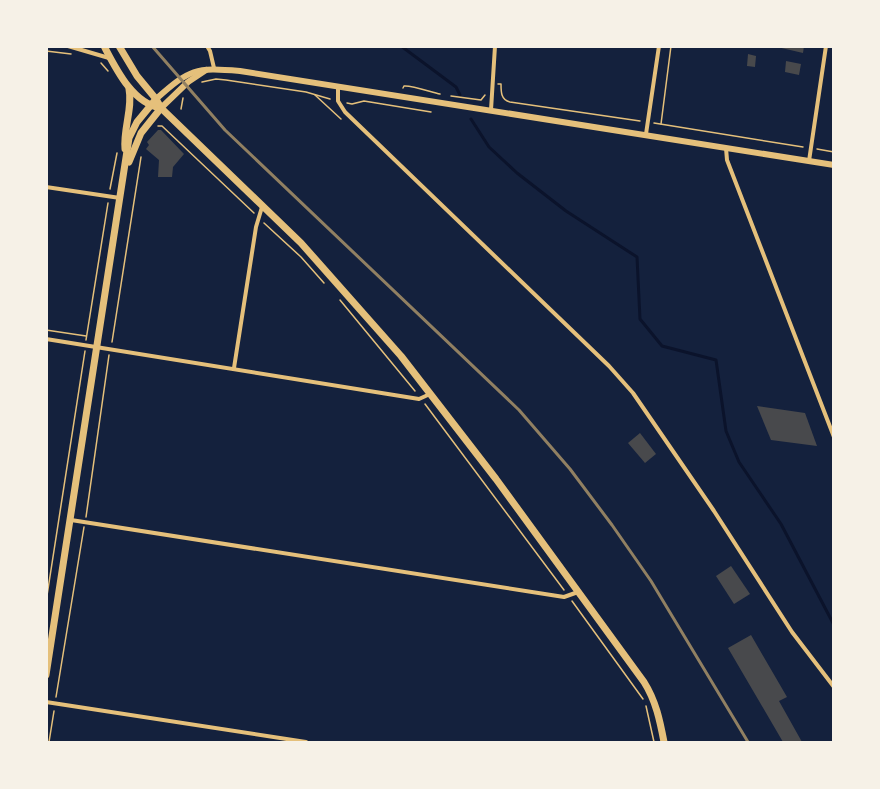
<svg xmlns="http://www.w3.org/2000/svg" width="880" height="789" font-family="Karla,sans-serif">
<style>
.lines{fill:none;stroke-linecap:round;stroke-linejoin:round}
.stream{stroke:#0b132b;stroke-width:3}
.building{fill:#48494c}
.path{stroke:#e5c07b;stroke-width:1.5}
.minor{stroke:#e5c07b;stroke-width:4}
.secondary{stroke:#e5c07b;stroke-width:6}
.primary{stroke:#e5c07b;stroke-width:7}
.rail{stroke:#918062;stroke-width:3}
</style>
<rect width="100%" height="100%" fill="#14213d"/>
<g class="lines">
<g class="stream">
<path d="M401,46l55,41 4,8"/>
<path d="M471,119l18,28 28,26 49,38 71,46 3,62 22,27 54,14 10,71 13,31 42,62 53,101"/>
</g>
</g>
<g class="building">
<path d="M773,46h31l-1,7z"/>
<path d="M748,54l8,2 -1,11 -8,-1z"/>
<path d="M786,61l15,3 -2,11 -14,-3z"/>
<path d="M158,130h3l23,24 -11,13 -1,10h-14l1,-17 -13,-11 3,-4 -2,-3z"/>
<path d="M757,406l48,7 12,33 -46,-6z"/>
<path d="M640,433l16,21 -11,9 -17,-20z"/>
<path d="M731,566l19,28 -16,10 -18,-28z"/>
<path d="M751,635l36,62 -8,4 23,41h-19l-55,-94z"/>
</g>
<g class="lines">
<g class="path">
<path d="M46,51l25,3"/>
<path d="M101,63l7,8"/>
<path d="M202,82l14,-3 10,1 80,12 24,7"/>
<path d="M498,84h3c0,8 0,16 9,18l130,19"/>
<path d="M403,88l1,-2c7,-1 27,6 36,8"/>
<path d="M315,95l26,24"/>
<path d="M451,96l30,4 4,-5"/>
<path d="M347,103l5,1 12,-3 67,11"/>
<path d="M181,109l2,-11"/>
<path d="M654,123l149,24"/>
<path d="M661,124l10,-78"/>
<path d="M158,126h4l92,87"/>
<path d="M817,149l17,3"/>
<path d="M110,189l7,-36"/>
<path d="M264,223l37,34 23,26"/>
<path d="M340,300l75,91"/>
<path d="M46,330l40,6"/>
<path d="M86,340l22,-137"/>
<path d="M112,342l29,-185"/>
<path d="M425,404l139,186"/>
<path d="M86,517l23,-162"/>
<path d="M572,601l71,98"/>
<path d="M46,602l39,-251"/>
<path d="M56,697l28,-170"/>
<path d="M646,706l8,36"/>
<path d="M49,742l5,-31"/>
</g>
<g class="minor">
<path d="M68,46l41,12"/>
<path d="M207,46l3,5 4,17"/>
<path d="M338,87v14l7,11 264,254 24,27 81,118 78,121 42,55"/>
<path d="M491,110l4,-64"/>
<path d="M646,134l13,-88"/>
<path d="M726,148l1,12 107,277"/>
<path d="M809,161l17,-115"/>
<path d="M46,187l74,11"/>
<path d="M46,339l373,60 11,-5"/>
<path d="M234,368l22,-141 6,-20"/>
<path d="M71,520l493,77 14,-5"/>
<path d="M46,702l260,40"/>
</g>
<g class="secondary">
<path d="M156,99c34,-30 39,-32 84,-28l594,94"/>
<path d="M161,108l27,-26 18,-12"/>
</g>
<g class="primary">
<path d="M104,46c12,23 29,58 57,62"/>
<path d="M119,46l18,30 19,23 5,9 140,135 100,113 95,123 148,203c12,19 16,39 20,60"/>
<path d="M125,149c-2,-20 8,-41 4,-60"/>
<path d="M129,162l12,-29 20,-25"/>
<path d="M46,675l83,-537 8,-16 19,-23"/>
</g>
<path class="rail" d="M152,46l73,84 294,280 51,59 42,56 39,56 97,161"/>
</g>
<rect width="880" height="789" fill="none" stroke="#f6f1e7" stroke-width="96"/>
</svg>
